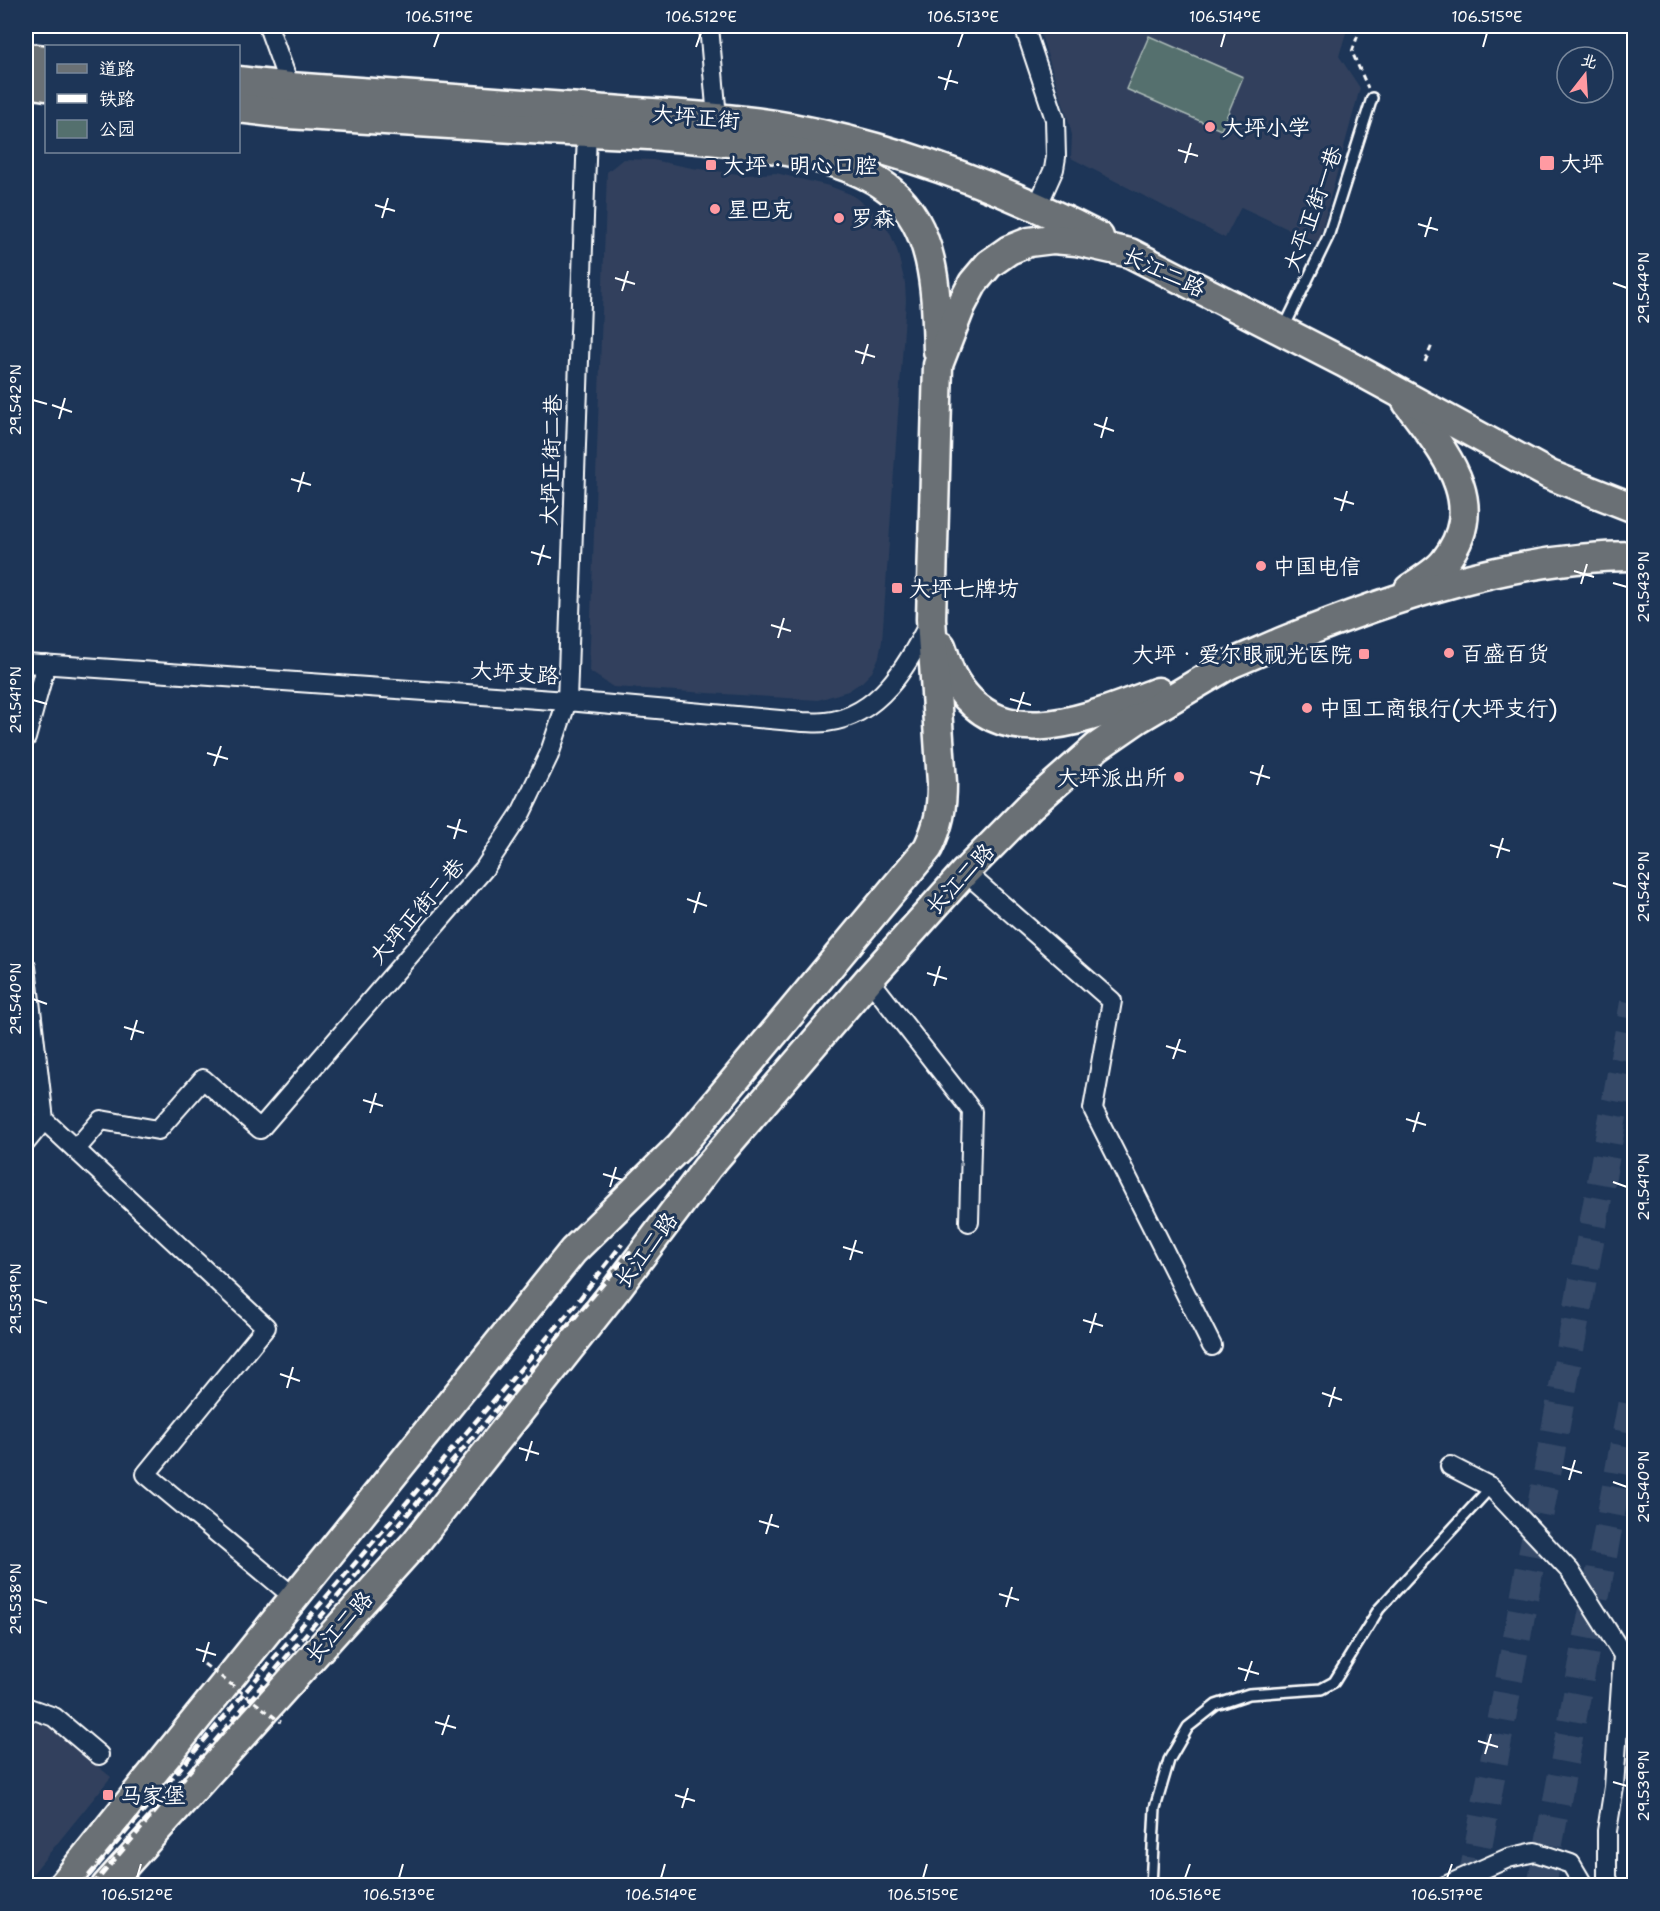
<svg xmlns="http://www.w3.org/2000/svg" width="1660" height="1911" font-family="'Shantell Sans','LXGW WenKai TC',sans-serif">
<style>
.built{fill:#31415d}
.green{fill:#54706e;stroke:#aab8b6;stroke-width:1.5}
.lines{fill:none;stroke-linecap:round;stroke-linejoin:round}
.trunk-tunnel{stroke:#344968;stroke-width:28;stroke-dasharray:28 14;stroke-linecap:butt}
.service-casing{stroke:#fff;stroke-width:14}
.minor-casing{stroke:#fff;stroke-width:22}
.primary-casing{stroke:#fff;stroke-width:33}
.path{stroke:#fff;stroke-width:3;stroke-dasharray:6 4.5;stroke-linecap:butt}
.service{stroke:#1d3557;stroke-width:9}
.minor{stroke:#1d3557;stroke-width:18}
.primary{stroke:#6a7074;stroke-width:28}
.rail{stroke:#fff;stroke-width:4.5;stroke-dasharray:9 4.5;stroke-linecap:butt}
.path-bridge{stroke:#fff;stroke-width:3;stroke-dasharray:6 4.5;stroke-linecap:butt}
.ticks{fill:none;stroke:#fff;stroke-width:2}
.poi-dot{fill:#ff9aa2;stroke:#1d3557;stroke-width:2}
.labels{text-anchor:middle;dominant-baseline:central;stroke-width:6;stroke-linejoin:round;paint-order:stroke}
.street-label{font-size:22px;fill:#fff;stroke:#1d3557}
.poi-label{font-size:22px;fill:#fff;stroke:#1d3557;text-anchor:start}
.neatline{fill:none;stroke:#fff;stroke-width:2}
.ticks-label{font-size:15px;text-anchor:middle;fill:#fff}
</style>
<rect width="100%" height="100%" fill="#1d3557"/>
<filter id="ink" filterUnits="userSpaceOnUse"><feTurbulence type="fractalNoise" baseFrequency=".0167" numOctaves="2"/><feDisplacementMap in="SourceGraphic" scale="12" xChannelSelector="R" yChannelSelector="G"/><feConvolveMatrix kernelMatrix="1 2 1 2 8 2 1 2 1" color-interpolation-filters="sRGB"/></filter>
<g filter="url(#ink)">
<g class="built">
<path d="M1038,26h310l-9,30 21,32 -42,155 -77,-36 -16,31 -154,-80 1,-23 -4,-16z"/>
<path d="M623,159l30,1 39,8 55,7 29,-2 53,13 21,8 16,11 13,13 11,15 7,17 8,33 1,18 -24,340 -3,16 -7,15 -10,10 -14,9 -30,9 -205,-13 -24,-16 18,-499z"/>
<path d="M26,1719l25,9 60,49 -85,105z"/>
</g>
<path class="green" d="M1149,36l94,41 -22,53 -95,-41z"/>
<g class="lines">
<g class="trunk-tunnel">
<path d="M1471,1886l163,-883"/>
<path d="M1541,1886l93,-495"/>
</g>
<g class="service-casing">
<g id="service">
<path d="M1284,328l44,-91 44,-139"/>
<path d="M1151,1886l4,-78 14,-48 19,-33 28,-22 33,-11 72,-5 13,-7 45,-73 112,-122"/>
</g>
</g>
<g class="minor-casing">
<g id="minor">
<path d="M268,26l22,61"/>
<path d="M709,26l8,92"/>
<path d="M1024,26l31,93 1,38 -2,12 -17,38"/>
<path d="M26,663l541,38 236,21c7,0 15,1 23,0 53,-6 82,-57 103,-99"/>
<path d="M26,738l20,-74"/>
<path d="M965,872l147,129 -19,108 119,237"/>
<path d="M26,967l18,153 222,207 -120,147 149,124"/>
<path d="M869,979l103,132 -3,111"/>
<path d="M26,1142l18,-22"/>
<path d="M76,1149l25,-29 57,10 45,-51 57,50 224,-260 37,-56 28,-58 18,-54 20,-569"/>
<path d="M1450,1466l41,21 79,84 53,84 -9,132 -7,44v46l3,9"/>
<path d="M26,1707l28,10 45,38"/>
<path d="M1445,1886l63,-28 27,-6 36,12 13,22"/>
</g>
</g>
<g class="primary-casing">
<g id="primary">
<path d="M26,58l20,2"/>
<path d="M238,81l52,6c101,7 203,15 304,22 66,5 133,7 198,19 106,20 211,60 307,109"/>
<path d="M26,83l20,3"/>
<path d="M238,108l50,6c86,5 172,10 258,16 86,5 280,6 345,61 46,39 45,106 47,160"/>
<path d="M1407,402c35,48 84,100 38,159 -8,11 -25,20 -36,28"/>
<path d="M941,646c4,10 6,21 11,30 46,84 138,41 206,16"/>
<path d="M1212,671c25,-9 48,-20 72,-30 108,-44 233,-85 350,-85"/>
<path d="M62,1886l511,-635 107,-105 248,-298c11,-23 14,-39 14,-65l-11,-164 7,-254 23,-59 12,-23 16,-19 20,-14 20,-8 24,-3 23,2 54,12 213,109 207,113 84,33"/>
<path d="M106,1886l310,-344 201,-254 90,-120 162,-189 96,-107 66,-67 66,-58 42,-29 91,-54"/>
</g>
</g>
<g class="path">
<path d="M1361,26l-9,26 16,36"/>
<path d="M1425,362l7,-17"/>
</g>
<use href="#service" class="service"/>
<use href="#minor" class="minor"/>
<use href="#primary" class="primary"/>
<g class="rail">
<path d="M80,1886l495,-581 47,-61"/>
<path d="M92,1886l539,-635"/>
</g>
<path class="path-bridge" d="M204,1664l77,58"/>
</g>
</g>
<path class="ticks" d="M434,47l5,-14M696,47l5,-14M958,47l5,-14M1221,47l4,-14M1483,47l4,-14M938,77l20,6M945,90l6,-20M1178,150l20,6M1185,163l6,-20M375,205l20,6M382,218l6,-20M1418,224l20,6M1425,237l6,-20M615,278l20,6M1613,283l14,5M622,291l6,-20M855,351l20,6M862,364l6,-20M33,400l14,4M52,405l20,7M59,419l6,-21M1094,424l20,7M1101,438l6,-21M291,479l20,6M298,492l6,-20M1334,498l20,6M1341,511l6,-20M531,552l20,6M538,565l6,-20M1574,571l20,6M1613,583l14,4M1581,584l6,-20M771,625l20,6M778,638l6,-20M1010,699l21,6M33,700l14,4M1017,712l7,-20M207,753l21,6M214,766l7,-20M1250,772l20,6M1257,785l6,-20M447,826l20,6M454,839l6,-20M1490,845l20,6M1497,858l6,-20M1613,883l14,4M687,899l20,7M694,913l6,-21M927,973l20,6M934,986l6,-20M33,999l14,5M124,1027l20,6M131,1040l6,-20M1166,1046l20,6M1173,1059l7,-20M363,1100l20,6M370,1113l6,-20M1406,1119l20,6M1413,1132l6,-20M603,1174l20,6M1613,1182l14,5M610,1187l6,-20M843,1247l20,6M850,1260l6,-20M33,1299l14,4M1083,1320l20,6M1090,1333l6,-20M280,1374l20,7M287,1388l6,-21M1322,1393l20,7M1329,1407l6,-20M519,1448l20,6M526,1461l6,-20M1562,1467l20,6M1569,1480l6,-20M1613,1482l14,5M759,1521l20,6M766,1534l6,-20M999,1594l20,6M33,1599l14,4M1006,1607l6,-20M196,1649l20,6M203,1662l6,-20M1238,1668l21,6M1245,1681l7,-20M435,1722l21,6M442,1735l7,-20M1478,1741l20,6M1485,1754l6,-20M1613,1782l14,4M675,1795l20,6M682,1808l6,-20M137,1878l4,-14M399,1878l4,-14M661,1878l4,-14M923,1878l4,-14M1185,1878l5,-14M1447,1878l5,-14"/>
<g class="poi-dot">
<circle cx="1210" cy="127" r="6"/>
<rect x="1539" y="155" width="16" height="16" rx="3"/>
<rect x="705" y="159" width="12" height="12" rx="3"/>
<circle cx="715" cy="209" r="6"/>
<circle cx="839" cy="218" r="6"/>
<circle cx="1261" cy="566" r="6"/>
<rect x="891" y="582" width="12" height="12" rx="3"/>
<circle cx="1449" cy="653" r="6"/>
<rect x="1358" y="648" width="12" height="12" rx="3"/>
<circle cx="1307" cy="708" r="6"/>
<circle cx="1179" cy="777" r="6"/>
<rect x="102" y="1789" width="12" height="12" rx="3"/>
</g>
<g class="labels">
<g class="street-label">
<text transform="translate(696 117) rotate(5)">大坪正街</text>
<text transform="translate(1313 209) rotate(-70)">大平正街一巷</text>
<text transform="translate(1164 272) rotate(25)">长江二路</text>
<text transform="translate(551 460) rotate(-88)">大坪正街二巷</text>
<text transform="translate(515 673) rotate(4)">大坪支路</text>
<text transform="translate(960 879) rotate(-47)">长江二路</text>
<text transform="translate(417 911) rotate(-49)">大坪正街二巷</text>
<text transform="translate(646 1250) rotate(-53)">长江二路</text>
<text transform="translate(339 1627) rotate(-48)">长江二路</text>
</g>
<g class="poi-label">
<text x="1222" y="127">大坪小学</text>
<text x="1560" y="163">大坪</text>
<text x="723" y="165">大坪‧明心口腔</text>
<text x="727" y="209">星巴克</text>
<text x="851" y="218">罗森</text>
<text x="1273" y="566">中国电信</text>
<text x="909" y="588">大坪七牌坊</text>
<text x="1461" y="653">百盛百货</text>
<text x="1352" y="654" text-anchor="end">大坪‧爱尔眼视光医院</text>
<text x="1319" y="708">中国工商银行(大坪支行)</text>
<text x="1167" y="777" text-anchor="end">大坪派出所</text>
<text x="120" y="1795">马家堡</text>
</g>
</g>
<rect width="1660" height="1911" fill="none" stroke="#1d3557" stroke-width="66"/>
<rect x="45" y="45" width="195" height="108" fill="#1d3557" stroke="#77869a" stroke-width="1.5"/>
<rect x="57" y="64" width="30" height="9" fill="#6a7074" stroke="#77869a" stroke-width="1.5"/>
<text x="99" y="75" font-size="18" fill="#ffffff">道路</text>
<rect x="57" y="94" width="30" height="9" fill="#ffffff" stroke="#77869a" stroke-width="1.5"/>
<text x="99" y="105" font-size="18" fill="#ffffff">铁路</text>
<rect x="57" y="120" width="30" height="18" fill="#54706e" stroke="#77869a" stroke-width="1.5"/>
<text x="99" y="135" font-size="18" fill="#ffffff">公园</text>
<g transform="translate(1585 75) rotate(17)"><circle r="28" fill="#1d3557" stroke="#77869a" stroke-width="1.5"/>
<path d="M0-4.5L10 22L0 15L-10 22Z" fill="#ff9aa2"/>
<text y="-9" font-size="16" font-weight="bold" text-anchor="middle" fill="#ffffff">北</text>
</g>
<rect x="33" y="33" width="1594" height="1845" class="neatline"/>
<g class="ticks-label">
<text x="439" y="22">106.511°E</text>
<text x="701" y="22">106.512°E</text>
<text x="963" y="22">106.513°E</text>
<text x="1225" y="22">106.514°E</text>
<text x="1487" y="22">106.515°E</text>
<text transform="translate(1644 288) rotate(-90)" y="5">29.544°N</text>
<text transform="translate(16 400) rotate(-90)" y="5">29.542°N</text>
<text transform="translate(1644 587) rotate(-90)" y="5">29.543°N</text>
<text transform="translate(16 700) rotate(-90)" y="5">29.541°N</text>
<text transform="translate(1644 887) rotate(-90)" y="5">29.542°N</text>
<text transform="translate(16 999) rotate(-90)" y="5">29.540°N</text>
<text transform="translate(1644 1187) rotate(-90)" y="5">29.541°N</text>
<text transform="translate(16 1299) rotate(-90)" y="5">29.539°N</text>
<text transform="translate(1644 1487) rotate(-90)" y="5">29.540°N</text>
<text transform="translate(16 1599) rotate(-90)" y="5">29.538°N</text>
<text transform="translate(1644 1786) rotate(-90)" y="5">29.539°N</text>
<text x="137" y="1900">106.512°E</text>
<text x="399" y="1900">106.513°E</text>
<text x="661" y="1900">106.514°E</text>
<text x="923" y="1900">106.515°E</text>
<text x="1185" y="1900">106.516°E</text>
<text x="1447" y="1900">106.517°E</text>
</g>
</svg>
